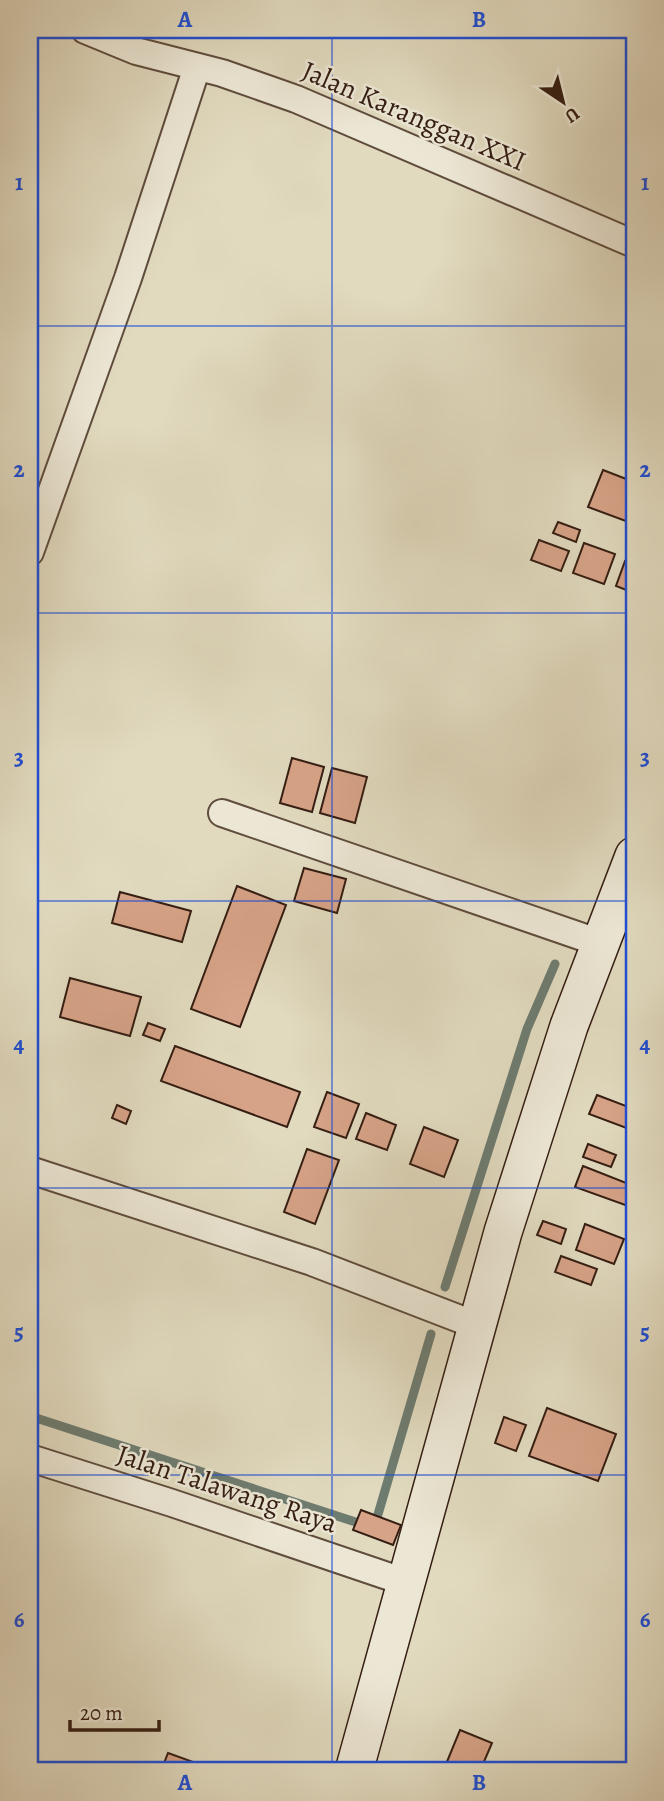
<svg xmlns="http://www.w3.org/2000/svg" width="664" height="1801" font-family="Alegreya,serif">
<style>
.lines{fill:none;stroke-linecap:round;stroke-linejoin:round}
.stream{stroke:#6e7c70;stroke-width:9}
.building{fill:#d7a388;stroke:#341d12;stroke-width:2}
.street-casing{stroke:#5f4c3d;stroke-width:30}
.secondary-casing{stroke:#341d12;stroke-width:40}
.street{stroke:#ece7d5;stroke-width:26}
.secondary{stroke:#ece7d5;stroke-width:37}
.grid{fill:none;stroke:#1d4ed8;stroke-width:2;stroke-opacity:0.55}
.labels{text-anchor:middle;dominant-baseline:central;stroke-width:5;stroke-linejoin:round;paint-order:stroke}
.street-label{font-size:28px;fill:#341d12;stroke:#ece7d5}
.neatline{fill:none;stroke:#1d4ed8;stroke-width:2.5}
.grid-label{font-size:23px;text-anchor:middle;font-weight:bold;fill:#1d4ed8}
</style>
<rect width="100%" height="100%" fill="#e1dabf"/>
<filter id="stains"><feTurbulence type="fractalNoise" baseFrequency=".00286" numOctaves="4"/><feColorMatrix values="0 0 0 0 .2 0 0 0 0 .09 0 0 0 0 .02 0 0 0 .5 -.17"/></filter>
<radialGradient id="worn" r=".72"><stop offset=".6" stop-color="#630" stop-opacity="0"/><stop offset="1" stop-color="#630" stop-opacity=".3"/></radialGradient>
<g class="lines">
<g class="stream">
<path d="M445,1287l82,-258 28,-65"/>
<path d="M30,1416l344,112 57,-194"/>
</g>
</g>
<g class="building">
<path d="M603,470l31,12v42l-46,-17z"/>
<path d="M558,522l22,8 -4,12 -23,-9z"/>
<path d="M539,540l30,11 -8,20 -30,-11z"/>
<path d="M584,543l31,11 -11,30 -31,-11z"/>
<path d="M625,561l9,3v29l-18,-7z"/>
<path d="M292,758l32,9 -12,45 -32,-9z"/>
<path d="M332,768l35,9 -12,46 -35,-10z"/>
<path d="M304,868l42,11 -9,34 -43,-12z"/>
<path d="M237,886l49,19 -46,122 -49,-18z"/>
<path d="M120,892l71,19 -9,31 -70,-19z"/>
<path d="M70,978l71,19 -11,39 -70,-19z"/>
<path d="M148,1023l17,6 -5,12 -17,-6z"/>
<path d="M175,1046l125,46 -13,35 -126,-46z"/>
<path d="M327,1092l32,12 -13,34 -32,-11z"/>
<path d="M597,1095l37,14 -5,20 -40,-15z"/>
<path d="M117,1105l14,6 -5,13 -14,-6z"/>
<path d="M366,1113l30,12 -9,25 -31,-11z"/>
<path d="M424,1127l34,13 -14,37 -34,-13z"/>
<path d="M588,1144l28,11 -5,12 -28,-10z"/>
<path d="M307,1149l32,11 -24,64 -31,-12z"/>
<path d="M583,1166l51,20 -6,20 -53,-19z"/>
<path d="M543,1221l23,8 -5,15 -24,-9z"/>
<path d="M585,1224l39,15 -10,25 -38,-14z"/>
<path d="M561,1256l36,13 -6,16 -36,-13z"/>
<path d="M547,1408l69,26 -18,47 -69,-25z"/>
<path d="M504,1417l22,8 -10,26 -21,-8z"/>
<path d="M30,1509l7,2 -7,20z"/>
<path d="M361,1510l40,15 -8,20 -40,-15z"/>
<path d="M460,1730l32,13 -12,28h-30l-6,-2z"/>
<path d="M168,1753l28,10 -3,8h-32z"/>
</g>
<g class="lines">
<g class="street-casing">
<g id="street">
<path d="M85,30l51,21 86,22 74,26 338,145"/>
<path d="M30,552l98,-274 69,-211"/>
<path d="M222,813l378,130"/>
<path d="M30,1170l282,92 166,64"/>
<path d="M30,1458l142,45 233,79"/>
</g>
</g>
<g class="secondary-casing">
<path id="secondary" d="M354,1771l149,-539 66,-206 65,-170"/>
</g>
<use href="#street" class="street"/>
<use href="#secondary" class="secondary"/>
</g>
<path class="grid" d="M332,30v1741M30,326h604M30,613h604M30,901h604M30,1188h604M30,1475h604"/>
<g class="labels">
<g class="street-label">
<text transform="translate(414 116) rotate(23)">Jalan Karanggan XXI</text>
<text transform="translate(227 1489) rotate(18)">Jalan Talawang Raya</text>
</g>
</g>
<rect width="664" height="1801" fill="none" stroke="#e1dabf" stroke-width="77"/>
<g transform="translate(563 102) rotate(145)" stroke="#ece7d5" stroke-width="5" paint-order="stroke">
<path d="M0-5L12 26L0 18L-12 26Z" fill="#341d12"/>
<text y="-10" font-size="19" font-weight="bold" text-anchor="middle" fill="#341d12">U</text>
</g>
<path d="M70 1720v10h89v-10" fill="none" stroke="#341d12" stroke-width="3.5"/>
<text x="80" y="1720" font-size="21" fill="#341d12" stroke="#ece7d5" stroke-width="5" paint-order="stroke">20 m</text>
<rect x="38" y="38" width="588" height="1724" class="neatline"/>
<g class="grid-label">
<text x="185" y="27">A</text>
<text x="479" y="27">B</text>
<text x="19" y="190">1</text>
<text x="645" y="190">1</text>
<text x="19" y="477">2</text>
<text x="645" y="477">2</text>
<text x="19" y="765">3</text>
<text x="645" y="765">3</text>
<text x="19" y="1052">4</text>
<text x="645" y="1052">4</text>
<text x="19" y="1339">5</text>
<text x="645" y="1339">5</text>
<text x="19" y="1627">6</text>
<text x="645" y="1627">6</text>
<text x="185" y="1790">A</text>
<text x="479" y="1790">B</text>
</g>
<rect width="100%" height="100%" filter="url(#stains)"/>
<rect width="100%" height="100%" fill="url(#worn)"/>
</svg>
